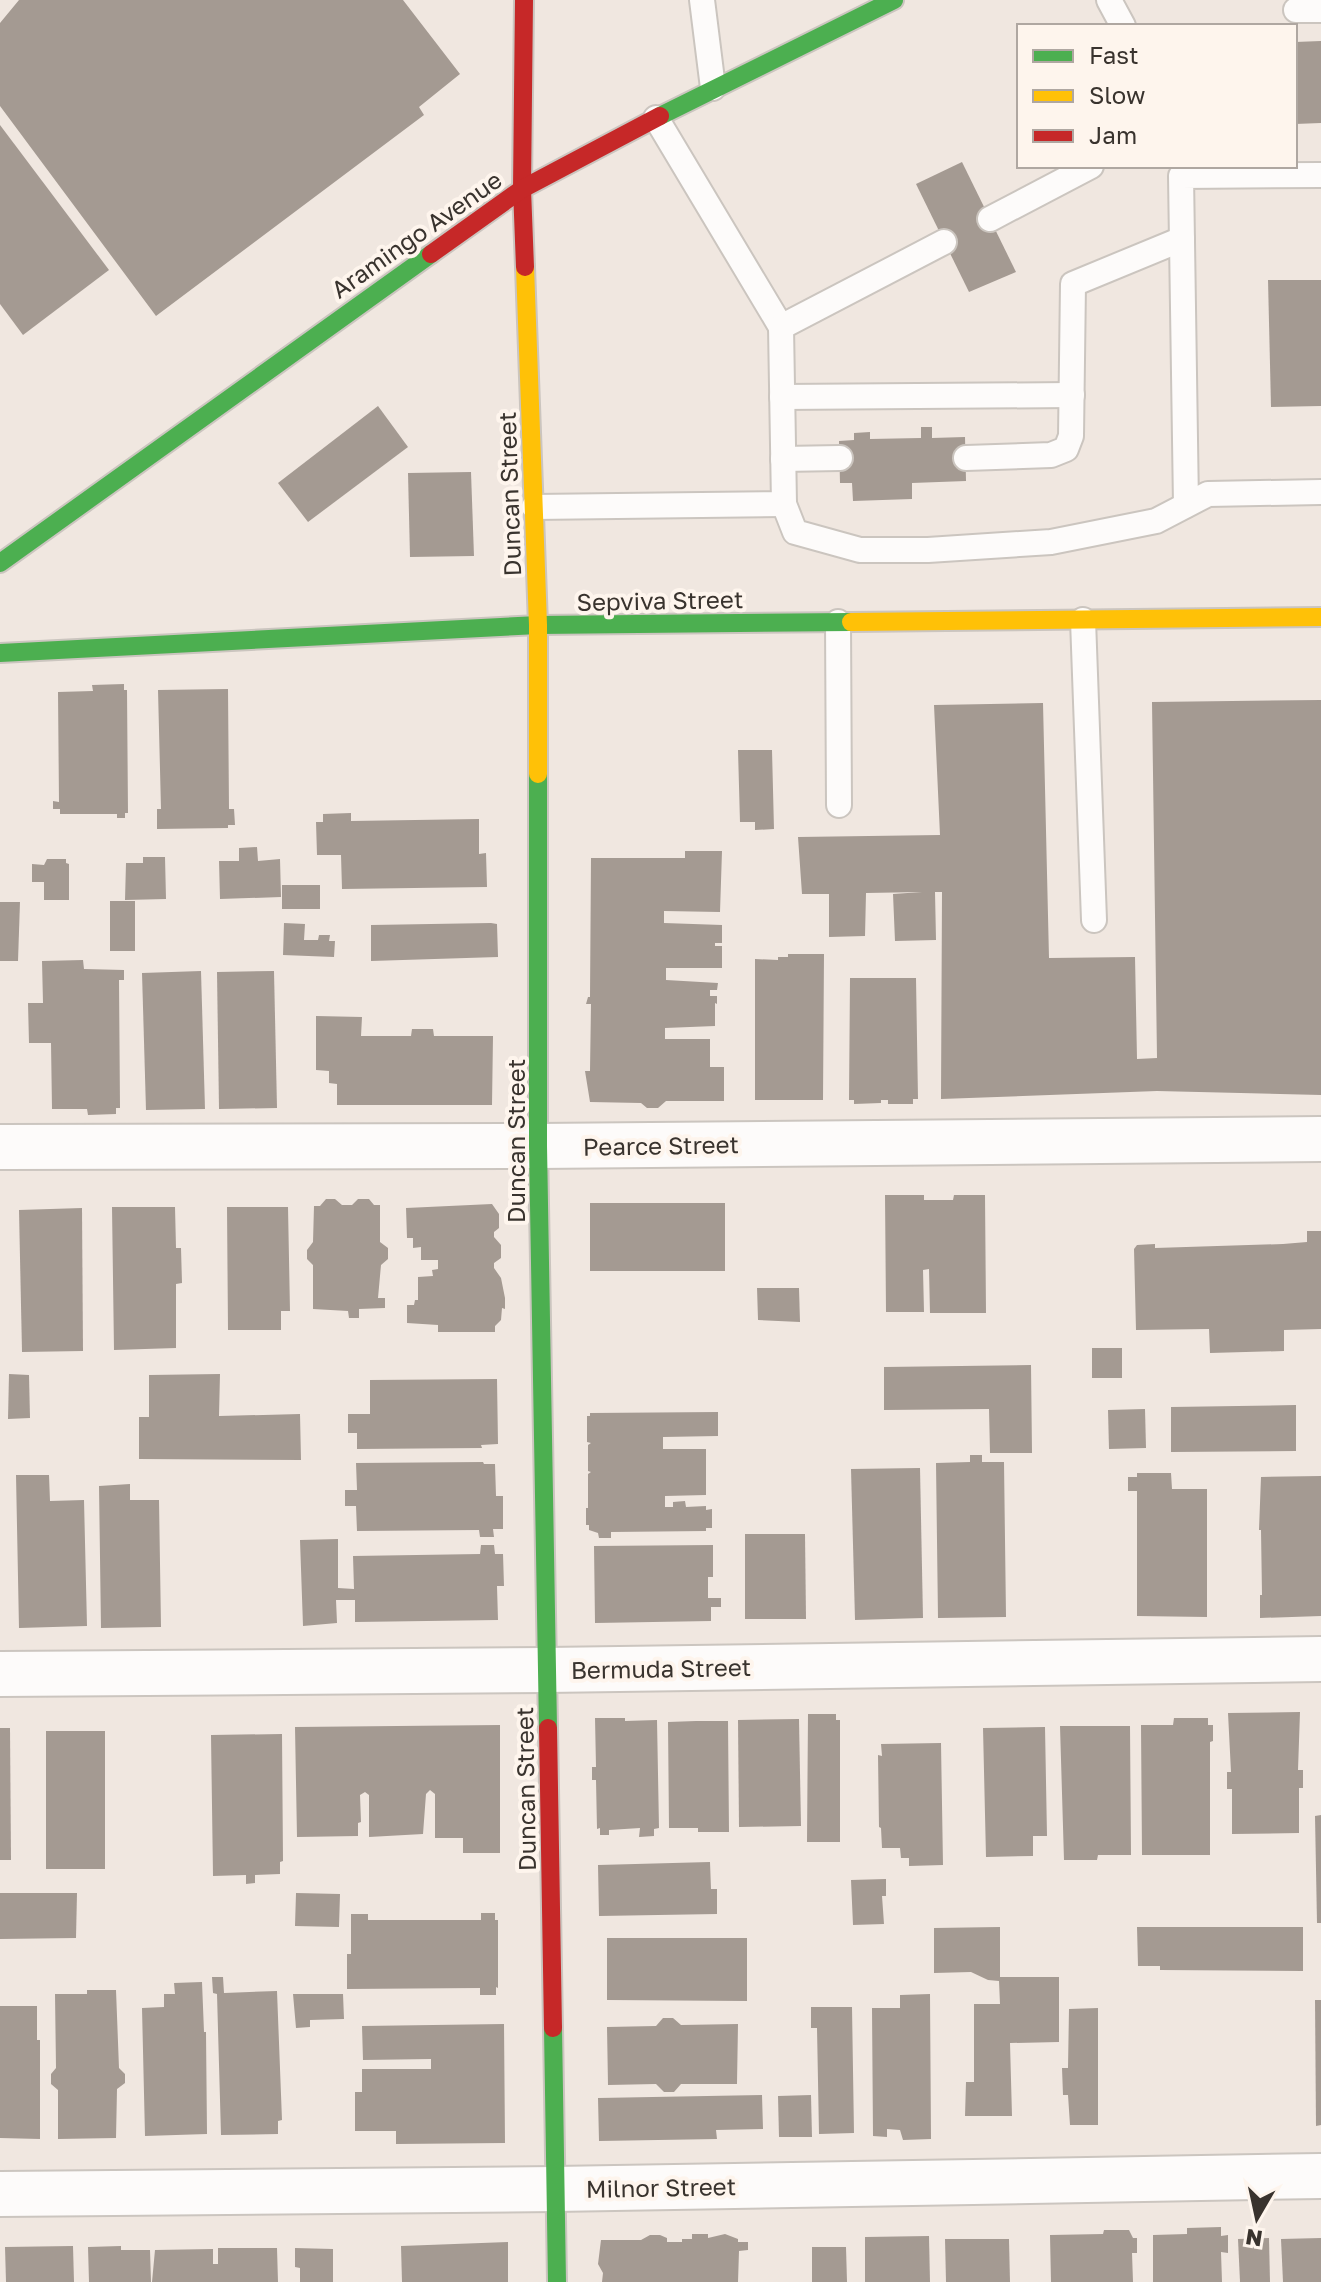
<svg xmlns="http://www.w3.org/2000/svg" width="1321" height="2282" font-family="'Golos Text',sans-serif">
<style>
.building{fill:#a49a92}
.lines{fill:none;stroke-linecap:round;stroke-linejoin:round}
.lane-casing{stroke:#cbc5bf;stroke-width:28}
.street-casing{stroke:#cbc5bf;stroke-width:48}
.fast-casing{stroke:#cbc5bf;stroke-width:22}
.slow-casing{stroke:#cbc5bf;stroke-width:22}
.jam-casing{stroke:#cbc5bf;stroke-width:22}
.lane{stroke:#fdfbfa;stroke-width:24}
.street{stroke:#fdfbfa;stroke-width:44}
.fast{stroke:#4caf50;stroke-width:18}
.slow{stroke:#ffc107;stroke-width:18}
.jam{stroke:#c62828;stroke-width:18}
.labels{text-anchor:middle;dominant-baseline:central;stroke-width:8;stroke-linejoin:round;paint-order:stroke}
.street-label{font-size:24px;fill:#39332e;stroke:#fef5ed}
</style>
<rect width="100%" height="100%" fill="#f0e7e0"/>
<g class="building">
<path d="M19,0h384l57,74 -41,33 5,8 -268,201 -156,-210v-83z"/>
<path d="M1321,41v82l-26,1v-82z"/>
<path d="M0,125l109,145 -86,65 -23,-31z"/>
<path d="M962,162l54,110 -47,20 -53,-108z"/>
<path d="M1268,280h53v126l-50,1z"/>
<path d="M378,406l30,41 -100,75 -30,-39z"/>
<path d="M921,427h11v11l33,-1 1,44 -54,2v16l-59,2 -1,-18h-12l-1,-42 15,-1v-7l16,-1v7l51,-1z"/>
<path d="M471,472l3,84 -64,1 -2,-84z"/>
<path d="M124,684v6h3l1,123h-3v5h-8v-4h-57v-5h-7v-8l6,1 -1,-110 35,-1 -1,-6z"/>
<path d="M228,689l1,120h5l1,16h-7v3l-71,1v-20h4l-3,-119z"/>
<path d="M1321,700v395l-164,-4 -216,8 1,-207h-7l1,48 -41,1 -2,-47 29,-2 -56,1 -1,43 -36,1v-43h-27l-4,-57 142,-2 -6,-130 109,-2 6,255 86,-1 2,102 20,-1 -5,-356z"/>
<path d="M738,750h34l2,79 -19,1v-8h-15z"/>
<path d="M351,813v8l128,-2v35l7,-1 1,34 -145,2 -1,-34h-24l-1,-33h7v-8z"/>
<path d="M257,847l1,14 22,-2 1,38 -61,2 -1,-38h20v-13z"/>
<path d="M685,851h37l-2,61 -56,-1v12l58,2v18h-7v3h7v22h-56v12l52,3 -1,7h-7v6h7v8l-2,-1v23l-50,2v11h45v28h14v34h-58l-8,7h-11l-6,-5 -51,-1 -5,-31h5l1,-67h-5l2,-7h2l1,-139h94z"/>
<path d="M143,857h22l1,42 -41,1 1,-37h17z"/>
<path d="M47,859h19v4l3,1v36h-25v-18h-12v-18l12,1z"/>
<rect x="282" y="885" width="38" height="24"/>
<rect x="110" y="901" width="25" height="50"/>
<path d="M0,902h20l-2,59h-18z"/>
<path d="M284,923l21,1 -1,16h14l1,-5h11l-1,6h6l-1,16 -51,-2z"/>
<path d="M491,923l6,1 1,33 -127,4v-36z"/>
<path d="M788,954h36l-1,146h-68v-141l23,1v-3h10z"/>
<path d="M83,960l1,9 40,1v10h-5l1,128h-4v6l-28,1 -1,-6h-35l-1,-66h-22l-1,-40h15l-1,-42z"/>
<path d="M201,971l4,138 -59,1 -4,-137z"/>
<path d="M274,971l3,137 -58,1 -2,-137z"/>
<path d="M850,978h66l2,121h-5v5h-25v-4h-7v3l-27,1v-4h-5z"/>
<path d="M316,1016l46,1 -1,19h50l1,-7h21l1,7h59l-1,69h-155v-21l-8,-1v-12l-13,-1z"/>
<path d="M885,1195h39v5h29l1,-5h31l1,118h-56l-1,-44 -6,1 1,42h-38z"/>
<path d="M326,1199h9l7,6h10l6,-6h11l5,6h6v37l8,6v11l-7,6 -3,33h7v10l-26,1v9h-10l-1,-7 -35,-2v-44l-6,-6v-9l6,-8 1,-36h6z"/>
<rect x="590" y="1203" width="135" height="68"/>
<path d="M492,1204l7,10v14l-5,4v5l7,8v13l-7,5v5l7,10 4,20v11l-3,-1 -1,12 -6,6v6h-57v-7l-31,-2v-18h7l1,-5h3v-23l15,-1 -1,-6 6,-1v-9h-17v-13l-8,1v-10h-6l-1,-30z"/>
<path d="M112,1207h63l1,41h5l1,35 -6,1v64l-62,2z"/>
<path d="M227,1207h61l2,104h-9v19h-53z"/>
<path d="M82,1208l1,143 -61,1 -3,-142z"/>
<path d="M1307,1231h14v98l-37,1v21l-74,2 -1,-24 -73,1 -2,-81 3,-4 18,-1v4l128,-4 24,-2z"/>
<path d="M757,1288h42l1,34 -42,-2z"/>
<rect x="1092" y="1348" width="30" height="30"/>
<path d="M1031,1365l1,88h-42l-1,-44 -105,1v-43z"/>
<path d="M9,1374l20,1 1,43 -22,1z"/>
<path d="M220,1374l-1,42 81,-2 1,46 -162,-1v-42h10v-42z"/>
<path d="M497,1379l1,65 -17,1 1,3 -125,1v-16h-9v-19h22v-34z"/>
<path d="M1296,1405v46l-125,1v-45z"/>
<path d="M1145,1409l1,39 -37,1 -1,-39z"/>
<path d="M718,1412v24l-55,1v12h43v46l-41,1v11h8v-5l12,-1 1,6 20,-1v4l6,-1v19h-6v3l-95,1v6h-12l-1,-5 -9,-3v-5h-3v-17h2v-34l3,-2 -3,-1v-26l3,-2 -4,-1v-26h3v-3z"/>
<path d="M970,1455h12v7h22l2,155 -68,1 -2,-155 34,-1z"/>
<path d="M483,1462l1,2h11l1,32h7v33h-10l1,8h-14l-1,-7 -122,1 -1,-25h-11v-16h12l-1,-27z"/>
<path d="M920,1468l3,150 -68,2 -4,-151z"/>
<path d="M1137,1473h34l1,16h35v128l-70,-1v-125h-9v-14h9z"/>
<path d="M16,1475h33l1,26 34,-1 3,126 -68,2z"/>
<path d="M1321,1476v140l-61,2v-23h2l-1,-65h-2l2,-53z"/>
<path d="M130,1484v16h29l2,127 -60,1 -2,-142z"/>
<path d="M745,1534h60l1,85h-61z"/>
<path d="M338,1539v49l16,1 -1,-33 127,-2 1,-9h13l1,9h8l1,32h-7l1,34 -143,2v-22h-19l1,23 -34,3 -3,-86z"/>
<path d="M713,1545v32h-5v21h13v9h-10v14l-116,2 -1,-77z"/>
<path d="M1300,1712l-2,58h5v18h-4v45l-67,1v-45h-5v-17h4l-3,-59z"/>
<path d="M808,1714h28v6h4v122h-33z"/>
<path d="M595,1718h30v3l32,-1 2,108 -5,1v7l-15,1 1,-9 -31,2v5h-9v-7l-3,1 -1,-49h-4v-13h4z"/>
<path d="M1174,1718h34v7h5v16l-3,1v113h-68l-1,-130h32z"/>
<path d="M799,1719l2,107 -62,1 -1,-107z"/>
<path d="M696,1721h32l1,111h-31v-4h-29l-1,-106z"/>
<path d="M500,1725v128h-37v-15h-28v-44l-5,-4 -4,4 -3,40 -54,3v-42l-4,-3 -5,3 1,27 -3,1v13l-61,1 -2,-110z"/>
<path d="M1060,1726h70l1,129h-33l-1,5h-33z"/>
<path d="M1045,1727l2,109h-14v20l-47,1 -3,-129z"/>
<path d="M0,1728h10l1,132h-11z"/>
<rect x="46" y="1731" width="59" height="138"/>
<path d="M282,1734l1,127 -3,1v12l-25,1v8l-9,1v-9l-33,1 -2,-141z"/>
<path d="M941,1743l2,122 -34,1v-8h-8l-1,-10h-18l-1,-20 -2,-1 -1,-72 4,1 -1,-12z"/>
<path d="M1321,1815v108h-4l-2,-107z"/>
<path d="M710,1862l1,27h6v25l-118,2 -1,-51z"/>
<path d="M886,1879v17h-4l2,28 -31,1 -2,-45z"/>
<path d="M0,1893h77l-1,45 -76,1z"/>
<path d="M296,1893l44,1 -1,33 -44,-1z"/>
<path d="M481,1913h14v7h3v68l-2,-1v8h-16v-7l-133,1v-35h4v-40h17v6h113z"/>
<path d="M1000,1927v50h59v65l-49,1 2,73h-47l1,-34h8v-78h26l-1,-23 -11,-1 -17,-8 -37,1v-45z"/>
<path d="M1137,1927h166v44l-143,-1v-4h-22z"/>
<path d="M607,1938h140v63l-140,-1z"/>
<path d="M212,1977h11l1,16 53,-2 5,129 -4,1v13l-57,1 -4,-141 -4,-1z"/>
<path d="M202,1982l2,50h2l1,102 -62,2 -3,-128 22,-1v-13h11l-1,-11z"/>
<path d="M87,1990h29l3,78 6,6v9l-8,6 -1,49 -58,1v-49l-7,-6v-10l5,-6 -1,-74h32z"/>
<path d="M293,1994h50l1,25 -34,1v7l-14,1z"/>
<path d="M930,1994l1,145 -28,1 -3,-10 -13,-1v8l-14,-1 -1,-128h28v-13z"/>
<path d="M1315,2000h6v125l-5,1z"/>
<path d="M0,2006h37v34h3v99l-40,-1z"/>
<path d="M811,2007h41l2,126 -35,1 -2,-106h-6z"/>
<path d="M1098,2008v117h-28l-2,-30h-5l-1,-27h6l1,-59z"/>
<path d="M663,2018h10l8,7 57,-1 -1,60h-56l-7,8h-10l-8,-8 -48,1 -1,-58 49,-1z"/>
<path d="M504,2024l1,119 -109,1v-13h-41v-39h7v-23h69v-10l-68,1 -1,-34z"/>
<path d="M762,2095l1,34 -47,1 1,9 -118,2 -1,-43z"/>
<path d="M811,2095l1,42h-33l-1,-41z"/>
<path d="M1221,2227v9l7,-1v18l-7,-1 1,30h-69v-47l34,-1v-6z"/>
<path d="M1104,2230h25l4,8h4v15h-5l1,29h-82l-1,-47 53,-1z"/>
<path d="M692,2234h16v4l17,-4 13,5v3h10v8l-9,1 -1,31h-136l1,-9 -5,-9 3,-24h40l9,-5h10l7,3v4h15v-3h10z"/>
<path d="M929,2236l1,46h-65v-45z"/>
<path d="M1269,2238l1,44h-30l-2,-43z"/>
<path d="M1321,2238v44h-38l-2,-43z"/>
<path d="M945,2239h64l1,43h-64z"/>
<path d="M508,2242v40h-106l-1,-36z"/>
<path d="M73,2246l1,36h-68l-1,-35z"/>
<path d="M121,2246v4h29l1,32h-62l-1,-35z"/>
<path d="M812,2247h34l1,35h-35z"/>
<path d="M218,2248h59l1,34h-126l3,-32 58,-1v15h5z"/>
<path d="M295,2248l38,1v33h-33v-14l-5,-1z"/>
</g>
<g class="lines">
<g class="lane-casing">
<g id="lane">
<path d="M702,0l11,88"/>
<path d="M1109,0l14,26"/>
<path d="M1296,10h25"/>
<path d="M656,118l125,209 163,-85"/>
<path d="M990,219l101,-53"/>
<path d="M782,397l290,-2"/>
<path d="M966,458l85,-3 15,-6 5,-13 2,-152 109,-45"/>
<path d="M783,459l57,-1"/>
<path d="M784,504l11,28 65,18h68l123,-8 105,-21 52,-27 113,-2"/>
<path d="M1186,505l-5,-329 140,-1"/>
<path d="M534,507l250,-3 -3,-177"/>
<path d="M1083,620l11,300"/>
<path d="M838,622l1,183"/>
</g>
</g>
<g class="street-casing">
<g id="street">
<path d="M0,1147l538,-1 783,-7"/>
<path d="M0,1674l547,-4 774,-11"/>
<path d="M0,2194l555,-5 766,-13"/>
</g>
</g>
<g class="fast-casing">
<g id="fast">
<path d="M660,116l234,-116"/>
<path d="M0,563l431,-309"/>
<path d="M0,653l538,-28 313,-3"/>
<path d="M538,774v372l10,582"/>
<path d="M553,2028l4,254"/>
</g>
</g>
<g class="slow-casing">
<g id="slow">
<path d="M525,267l13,358v149"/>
<path d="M851,622l470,-5"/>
</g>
</g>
<g class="jam-casing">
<g id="jam">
<path d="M524,0l-2,189 3,78"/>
<path d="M431,254l91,-65 138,-73"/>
<path d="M548,1728l5,300"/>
</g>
</g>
<use href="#lane" class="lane"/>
<use href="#street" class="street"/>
<use href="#fast" class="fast"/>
<use href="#slow" class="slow"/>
<use href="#jam" class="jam"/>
</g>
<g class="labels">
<g class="street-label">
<text transform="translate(416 234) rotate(-35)">Aramingo Avenue</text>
<text transform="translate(509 494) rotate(-92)">Duncan Street</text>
<text transform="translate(660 600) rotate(-1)">Sepviva Street</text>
<text transform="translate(515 1141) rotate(-90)">Duncan Street</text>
<text transform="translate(661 1145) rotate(-1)">Pearce Street</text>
<text transform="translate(661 1668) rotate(-1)">Bermuda Street</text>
<text transform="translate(525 1789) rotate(-91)">Duncan Street</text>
<text transform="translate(661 2187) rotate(-1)">Milnor Street</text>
</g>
</g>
<rect x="1017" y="24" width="280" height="144" fill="#fef5ed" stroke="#afa7a1" stroke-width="2"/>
<rect x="1033" y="50" width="40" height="12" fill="#4caf50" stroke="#afa7a1" stroke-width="2"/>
<text x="1089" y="64" font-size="24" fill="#39332e">Fast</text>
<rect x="1033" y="90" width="40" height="12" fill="#ffc107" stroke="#afa7a1" stroke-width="2"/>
<text x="1089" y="104" font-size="24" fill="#39332e">Slow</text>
<rect x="1033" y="130" width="40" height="12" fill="#c62828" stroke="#afa7a1" stroke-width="2"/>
<text x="1089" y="144" font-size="24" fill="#39332e">Jam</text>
<g transform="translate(1257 2218) rotate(189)" stroke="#fef5ed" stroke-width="6" paint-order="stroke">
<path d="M0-6L14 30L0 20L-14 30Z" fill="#39332e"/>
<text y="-12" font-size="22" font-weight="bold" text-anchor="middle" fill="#39332e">N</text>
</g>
</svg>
